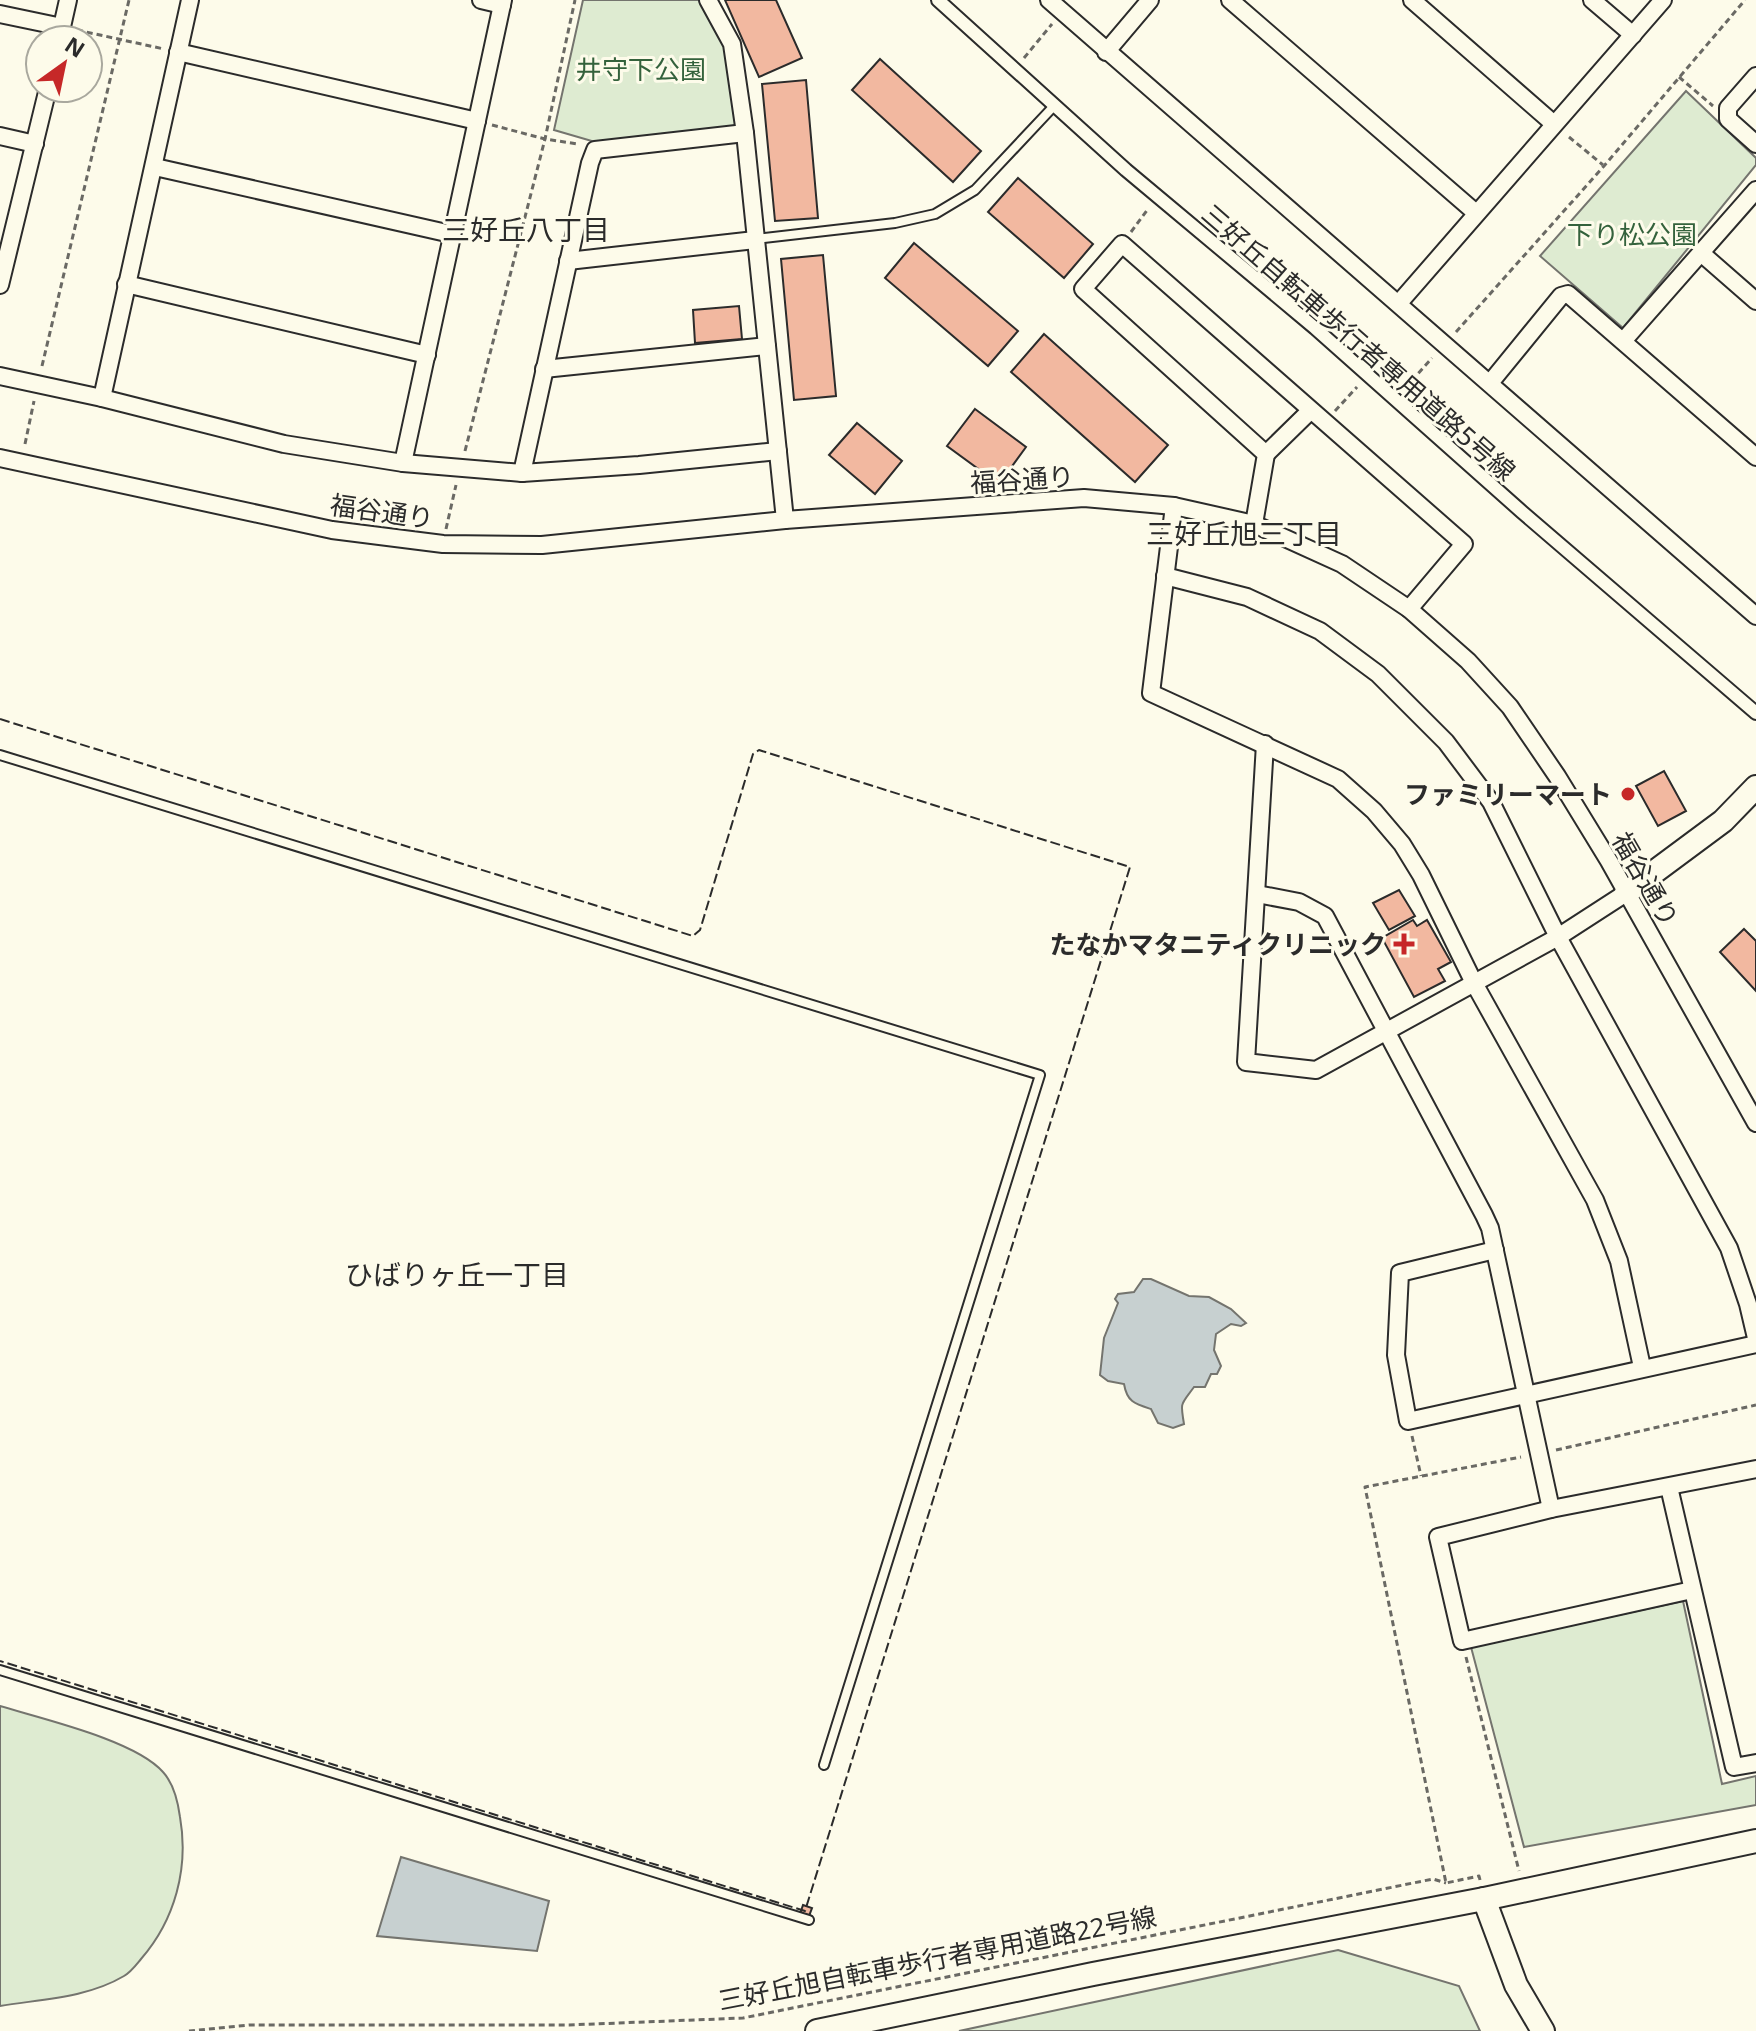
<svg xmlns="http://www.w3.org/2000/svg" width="1756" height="2031" font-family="'Noto Sans','Noto Sans JP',sans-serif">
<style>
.green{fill:#deebd1;stroke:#74746e;stroke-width:2}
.water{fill:#c7d0d0;stroke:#74746e;stroke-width:2}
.building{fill:#f2b8a0;stroke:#2b2b2b;stroke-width:2}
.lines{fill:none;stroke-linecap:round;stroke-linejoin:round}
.service-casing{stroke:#2b2b2b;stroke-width:12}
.pedestrian-casing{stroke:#2b2b2b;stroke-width:16}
.minor-casing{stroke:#2b2b2b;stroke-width:20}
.tertiary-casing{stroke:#2b2b2b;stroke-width:26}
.path{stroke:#6a6964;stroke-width:3;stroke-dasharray:6 4;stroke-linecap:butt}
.service{stroke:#fdfbea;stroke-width:8}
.pedestrian{stroke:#fdfbea;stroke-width:12}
.minor{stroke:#fdfbea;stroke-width:16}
.tertiary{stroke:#fdfbea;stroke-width:22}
.fence{stroke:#2b2b2b;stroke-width:2;stroke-dasharray:10 4;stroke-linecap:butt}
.poi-dot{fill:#c62828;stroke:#fdfbea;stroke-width:3}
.labels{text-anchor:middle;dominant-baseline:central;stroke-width:6;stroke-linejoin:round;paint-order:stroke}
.park-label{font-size:26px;fill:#34623c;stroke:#fdfbea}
.street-label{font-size:26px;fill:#2b2b2b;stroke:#fdfbea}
.poi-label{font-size:26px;font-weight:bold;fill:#2b2b2b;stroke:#fdfbea;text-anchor:end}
.neighbourhood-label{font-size:28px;fill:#2b2b2b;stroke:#fdfbea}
</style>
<rect width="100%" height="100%" fill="#fdfbea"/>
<g class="green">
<path d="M583,0h120l25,40 19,86 -145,18 -48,-14z"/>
<path d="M1686,91l70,67v7l-133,163 -83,-72z"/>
<path d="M1683,1601l39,183 34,-8v29l-232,42 -53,-200z"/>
<path d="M0,1706c42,13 135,34 163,66 11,12 15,30 17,45 9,51 -5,103 -39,142 -5,6 -10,13 -17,17 -37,22 -82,23 -124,30z"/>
<path d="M1338,1950l121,36 21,45h-521z"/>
</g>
<g class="water">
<path d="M1143,1279h8l38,17 20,1 22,12 15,14 -5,3 -10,-2 -15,10 -2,16 7,16 -4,8h-6l-6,13h-11c-13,18 -14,14 -10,37l-11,4 -15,-5 -7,-14c-16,-5 -24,-7 -27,-25l-16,-3 -8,-6 4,-37 14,-35 -3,-4 3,-5 16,-2z"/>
<path d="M401,1857l148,44 -12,50 -160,-15z"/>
</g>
<g class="building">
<path d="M725,0h51l26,58 -43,19z"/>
<path d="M880,59l101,92 -28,31 -101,-92z"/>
<path d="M806,80l12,138 -43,3 -13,-137z"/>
<path d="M1018,178l75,66 -29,34 -76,-66z"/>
<path d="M914,243l104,88 -30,35 -103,-88z"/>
<path d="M823,255l13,141 -42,4 -13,-141z"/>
<path d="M739,306l3,33 -47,4 -2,-33z"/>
<path d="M1044,334l124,111 -33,37 -124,-110z"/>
<path d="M975,409l51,38 -27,37 -52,-38z"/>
<path d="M857,423l45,38 -27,33 -46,-39z"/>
<path d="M1664,771l22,40 -28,15 -22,-40z"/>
<path d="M1399,890l16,26 -26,14 -16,-27z"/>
<path d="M1413,920l4,6 10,-6 24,42 -13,7 7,12 -31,16 -32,-59z"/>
<path d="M1744,929l12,12v50l-36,-39z"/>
<path d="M803,1905l9,3 -3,8 -9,-2z"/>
</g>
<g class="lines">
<g class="service-casing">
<g id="service">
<path d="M756,239l139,-16 40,-9 40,-24 78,-83"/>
<path d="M0,755l1040,320 -216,690"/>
<path d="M0,1670l809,250"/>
</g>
</g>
<g class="pedestrian-casing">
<path id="pedestrian" d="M938,0l188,170 189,158 207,184 234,201"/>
</g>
<g class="minor-casing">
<g id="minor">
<path d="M481,0l21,5"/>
<path d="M708,0l24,44 13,89 40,387"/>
<path d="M1049,0l707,616"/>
<path d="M1230,0l246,213"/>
<path d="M1412,0l142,124"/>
<path d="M1592,0l41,35"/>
<path d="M0,14l62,13"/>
<path d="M59,40l9,-40"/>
<path d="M178,52l299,69"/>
<path d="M1106,52l44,-52"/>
<path d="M1756,76l-28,32v11l28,25"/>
<path d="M0,136l35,8"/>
<path d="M155,167l296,67"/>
<path d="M1701,253l55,48"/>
<path d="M568,261l187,-21"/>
<path d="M126,284l301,71"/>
<path d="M0,285l48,-197"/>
<path d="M1399,303l264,-303"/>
<path d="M1624,340l132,-150"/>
<path d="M544,369l223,-23"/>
<path d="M0,376l102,22 182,46 119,19 119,10 117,-8 139,-14"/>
<path d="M1490,383l71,-87 7,-2 188,163"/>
<path d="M102,398l88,-398"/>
<path d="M1266,454l44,-43"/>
<path d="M0,458l332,72 111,14 99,1 243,-25 299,-22 90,8 80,18 88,40 67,45 59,52 42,46 47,69 52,85 147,262"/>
<path d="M403,463l100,-463"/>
<path d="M522,473l68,-310 5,-13 150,-17"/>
<path d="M1174,506l-23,187 187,86 36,32 28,33 19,31 53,108 121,217 24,61 23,106"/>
<path d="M1254,524l12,-70 -183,-165 39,-45 342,300 -55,65"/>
<path d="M1165,576l82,21 73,34 58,43 68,68 45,60 67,135 171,311 19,56 8,34"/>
<path d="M1265,744l-19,318 70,8 242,-133 68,-44"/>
<path d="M1257,894l42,8 26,14 159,299 6,13 61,281"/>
<path d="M1495,1250l-95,23 -4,82 12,66 348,-77"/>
<path d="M1669,1487l65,280 22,-4"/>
<path d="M1692,1590l-230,51 -24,-104 113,-28 205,-40"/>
</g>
</g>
<g class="tertiary-casing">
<g id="tertiary">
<path d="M1626,893l97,-72 33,-34"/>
<path d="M1484,1899l32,86 27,46"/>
<path d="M817,2031l276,-57 391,-75 272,-58"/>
</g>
</g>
<g class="path">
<path d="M77,30l87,19"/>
<path d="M1024,58l28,-34"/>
<path d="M1679,77l34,29"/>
<path d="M492,125l53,14 33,5"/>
<path d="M1569,137l34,28"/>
<path d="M1131,232l17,-23"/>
<path d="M1456,332l148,-166 141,-166"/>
<path d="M42,366l87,-366"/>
<path d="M1405,388l27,-30"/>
<path d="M1335,411l22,-24"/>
<path d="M25,444l9,-43"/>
<path d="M465,451l80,-312 30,-139"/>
<path d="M446,529l10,-44"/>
<path d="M1412,1436l9,40"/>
<path d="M1556,1450l200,-45"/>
<path d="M1466,1657l53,214"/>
<path d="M1480,1880l-1,-4 -33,7 -81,-396 156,-30"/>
<path d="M189,2031l60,-6h320l174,-7 690,-139 13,4"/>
</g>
<use href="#service" class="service"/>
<use href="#pedestrian" class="pedestrian"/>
<use href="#minor" class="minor"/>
<use href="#tertiary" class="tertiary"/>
<path class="fence" d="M0,719l693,217 7,-6 53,-176 6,-4 371,117 -325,1044 -805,-250"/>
</g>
<g class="poi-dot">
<circle cx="1628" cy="794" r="8"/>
<path d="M1400 932h8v8h8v8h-8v8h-8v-8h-8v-8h8z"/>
</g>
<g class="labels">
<g class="park-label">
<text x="641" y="69">井守下公園</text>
<text x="1632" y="234">下り松公園</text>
</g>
<g class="street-label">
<text transform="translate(1359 342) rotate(41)">三好丘自転車歩行者専用道路5号線</text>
<text transform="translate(1022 479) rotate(-4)">福谷通り</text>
<text transform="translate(382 511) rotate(8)">福谷通り</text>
<text transform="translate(1646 879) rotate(60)">福谷通り</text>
<text transform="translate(937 1958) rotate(-11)">三好丘旭自転車歩行者専用道路22号線</text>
</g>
<g class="poi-label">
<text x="1612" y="794">ファミリーマート</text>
<text x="1386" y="944">たなかマタニティクリニック</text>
</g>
<g class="neighbourhood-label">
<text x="526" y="229">三好丘八丁目</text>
<text x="1244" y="533">三好丘旭三丁目</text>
<text x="457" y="1274">ひばりヶ丘一丁目</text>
</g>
</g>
<g transform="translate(64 64) rotate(33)"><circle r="38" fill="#fdfbea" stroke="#a9a89e" stroke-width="2"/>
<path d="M0-6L14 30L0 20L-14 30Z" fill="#c62828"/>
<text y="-12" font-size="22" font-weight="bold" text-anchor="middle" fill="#2b2b2b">N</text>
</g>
</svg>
